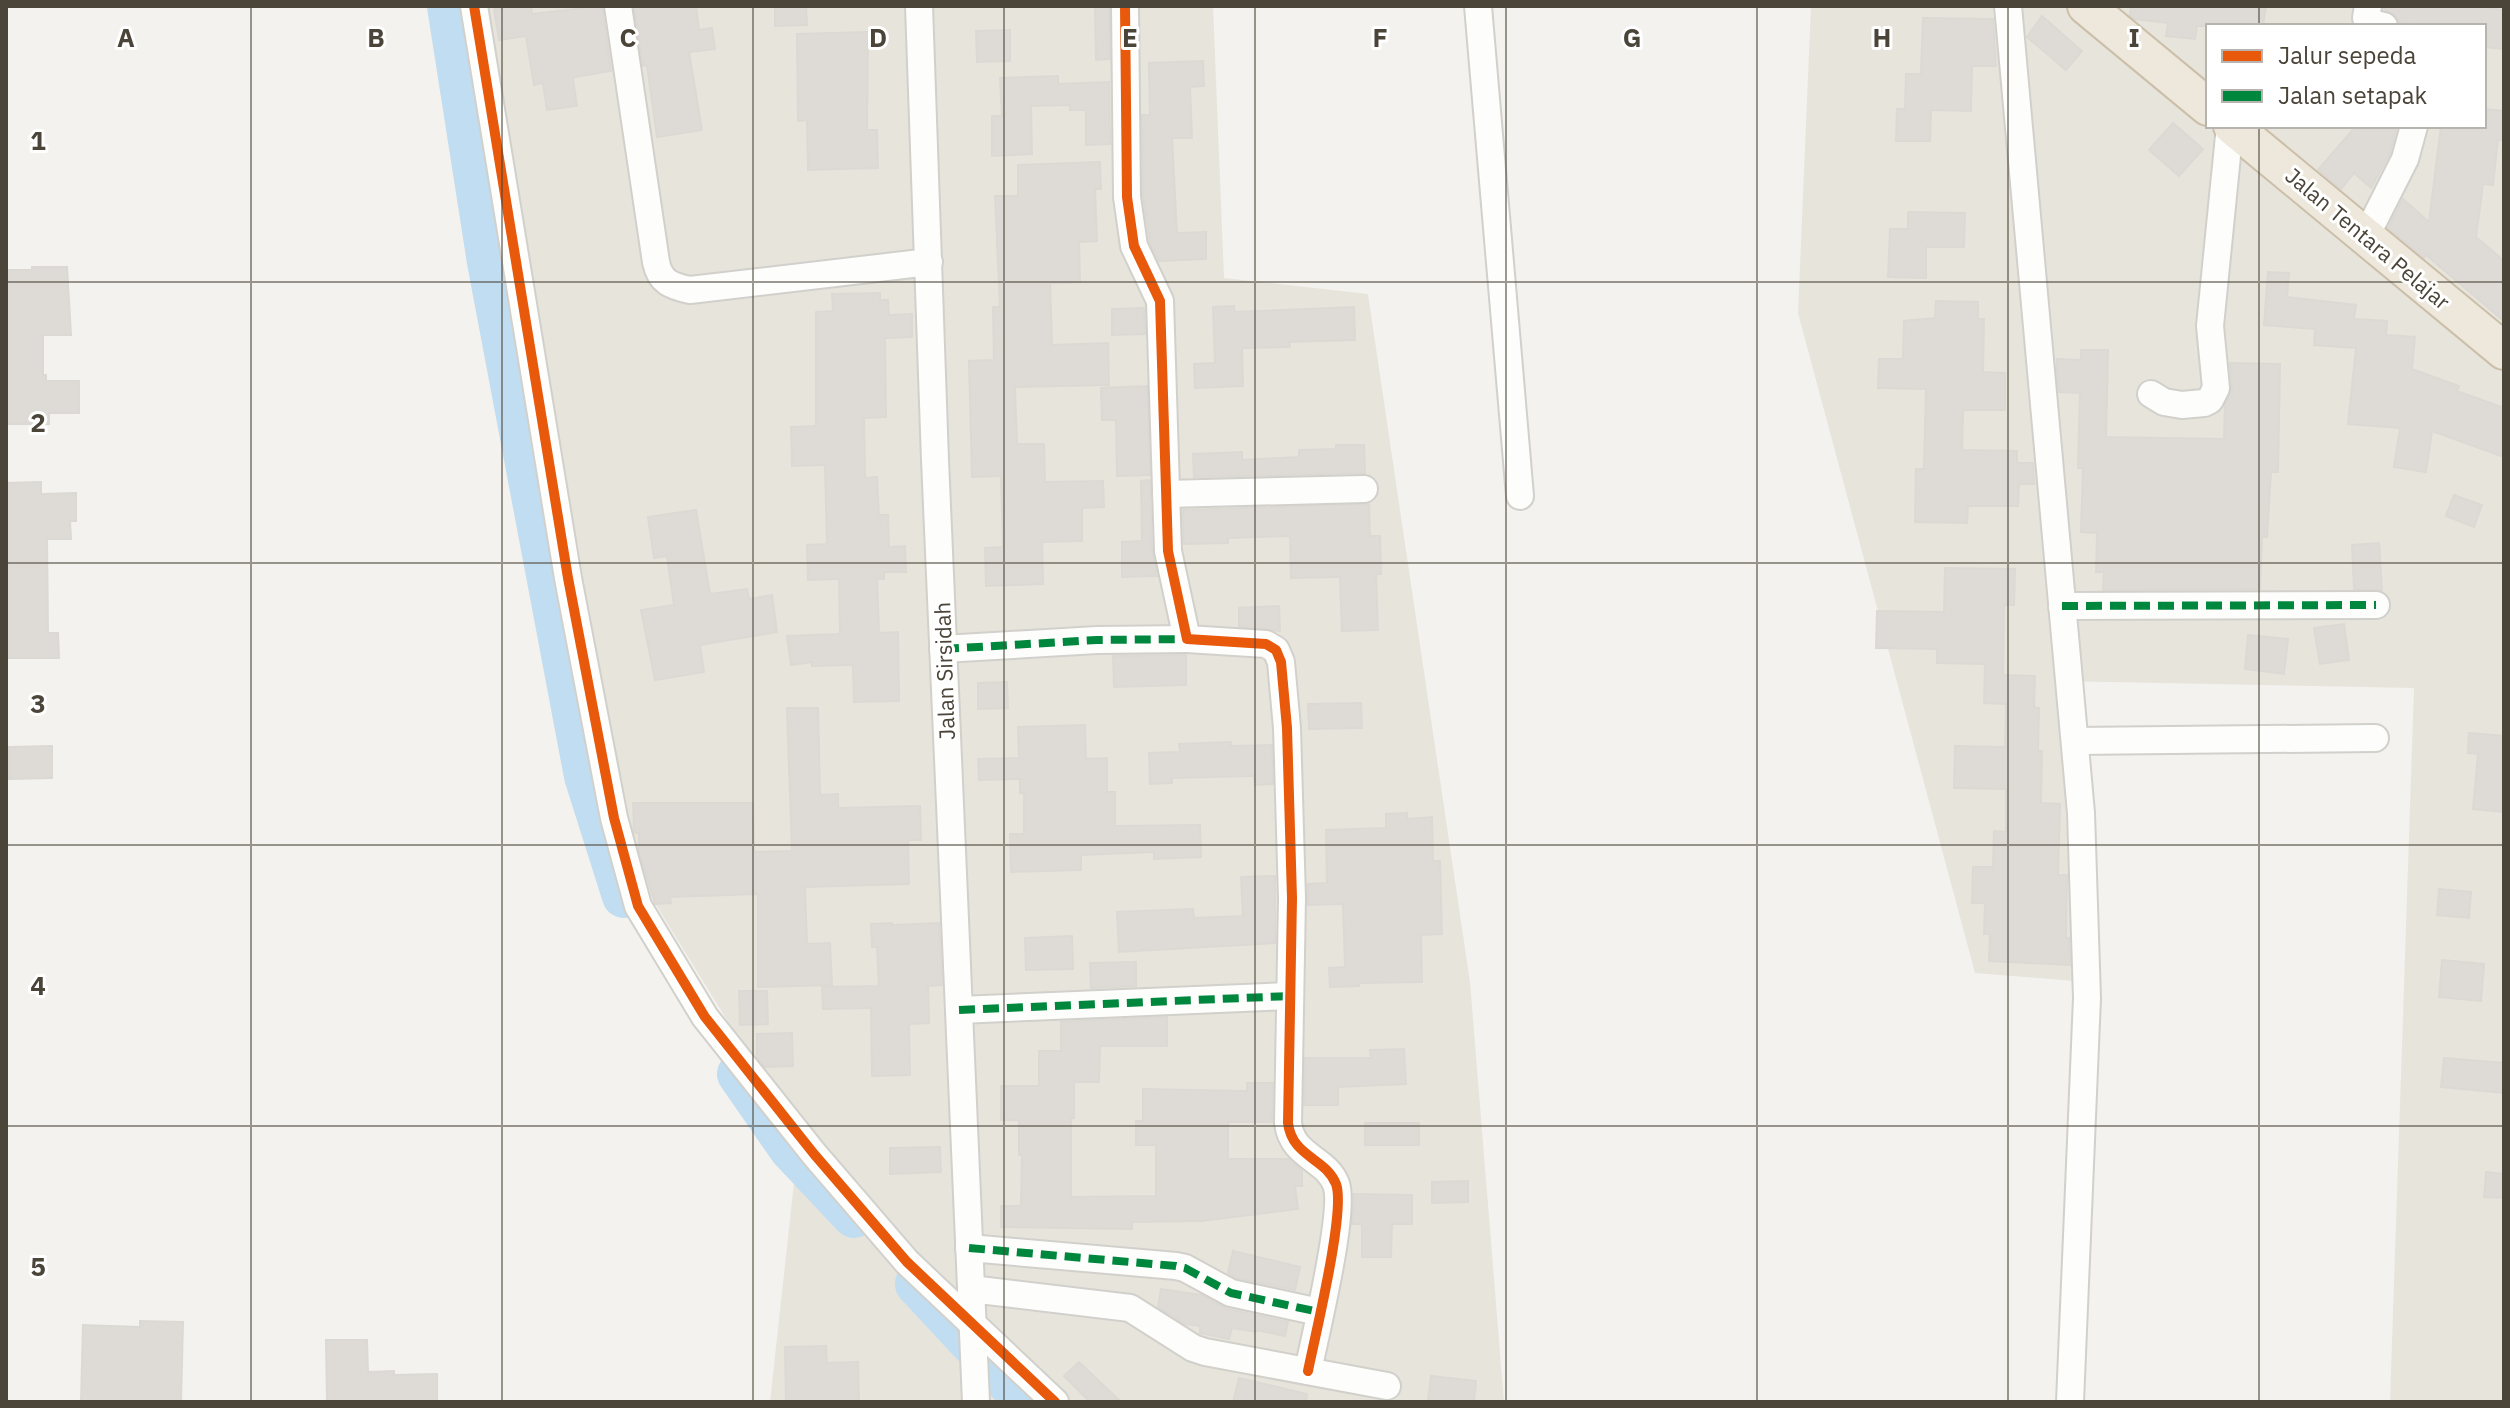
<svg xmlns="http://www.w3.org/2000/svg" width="2510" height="1408" font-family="'IBM Plex Sans',sans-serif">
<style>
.residential{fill:#e7e4dc;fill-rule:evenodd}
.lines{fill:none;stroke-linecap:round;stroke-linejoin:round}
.river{stroke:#c0ddf1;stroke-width:44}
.building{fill:#dedbd6;stroke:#dcd9d4;stroke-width:2}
.minor-casing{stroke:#d2d0cb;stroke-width:30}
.highway-casing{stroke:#ccbfa9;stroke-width:40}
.minor{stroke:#fdfdfc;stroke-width:26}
.highway{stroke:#ede8db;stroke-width:36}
.quiet{stroke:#00873e;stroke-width:8;stroke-dasharray:16 8;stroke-linecap:butt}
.cycleway-casing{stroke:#fff;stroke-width:15}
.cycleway{stroke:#e8590c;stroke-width:10}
.grid{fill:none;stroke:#4b4439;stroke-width:2;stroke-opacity:0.55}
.labels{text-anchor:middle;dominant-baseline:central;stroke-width:6;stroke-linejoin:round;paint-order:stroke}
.street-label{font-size:22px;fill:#4b4439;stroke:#fff}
.grid-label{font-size:26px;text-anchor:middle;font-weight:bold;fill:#4b4439;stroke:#fff;stroke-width:6;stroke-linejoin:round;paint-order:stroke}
</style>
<rect width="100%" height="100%" fill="#f4f2ee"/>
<g class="residential">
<path d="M480,6h733l11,272 144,16 102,688 34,420h-734l29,-265 -167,-271z"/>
<path d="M1811,6h693v1396h-114l24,-714 -356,-7 28,301 -111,-9 -177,-660zM2208,26h276v100h-276z"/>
</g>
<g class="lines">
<g class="river">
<path d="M449,6l40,256 97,514 38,120"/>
<path d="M739,1074l52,75 63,67"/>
<path d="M917,1284l110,118"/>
</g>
</g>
<g class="building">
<path d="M511,6h20l1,8 70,-8 9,65 -36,6 -2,2 4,27 -30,4 -4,-27 -9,2 -8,-49 -27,4 -5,-31z"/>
<path d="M634,6h62l3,24 13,-2 3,21 -26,3 13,78 -45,7 -10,-72 -4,1z"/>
<path d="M775,6h31l1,19 -32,1z"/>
<path d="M1095,6h14l1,53 -14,1z"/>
<path d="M2131,6h135l-3,20h-66l-2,13 -29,-3 2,-13 -34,-4 -4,-4z"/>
<path d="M2384,6h91l29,4v39l-20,-2v-21h-54l-31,-4 -5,-8 -10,-5z"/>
<path d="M2042,16l40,35 -16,19 -39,-33z"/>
<path d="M1923,18l70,1 3,47h-24l-1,45 -40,-1 -1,31h-34l1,-32h8l1,-35h15z"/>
<path d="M1010,30v31l-33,1 -1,-31z"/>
<path d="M868,32l-1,98h10l1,38 -70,2 -1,-50 -9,1 -1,-87z"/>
<path d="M1203,61l1,25 -14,1 2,51h-20l5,95 29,-1v27l-47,2 -9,-18 -7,-47 -1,-81h8l-1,-52z"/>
<path d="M1058,76v8l51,-2 1,62 -24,1v-35h-16v-5l-39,1 1,48 -40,2v-40h10l-2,-38z"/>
<path d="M2484,109l20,2v29h-6l-5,45 -10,-1 -7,53 28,24v60l-78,-66 -2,3 -36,-30 15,-29 26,23 12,-96h43z"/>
<path d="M2173,123l30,26 -24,27 -30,-26z"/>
<path d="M2356,126h41l-7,27 -19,35 -17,-15 -13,16 -23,-19z"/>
<path d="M1100,162l1,27h-6l2,52 -18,1 1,40 -30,1 2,62 56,-2 1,42 -94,2 2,57h27l1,38 58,-1 1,26 -22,1v33l-40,1 1,42 -57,2 -1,-38 18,-1 -2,-71 -29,1 -3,-116 25,-1 -1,-53h7l-5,-111h23v-31z"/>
<path d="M1908,212l57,1 -1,34h-38v31l-38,-1 2,-48h18z"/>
<path d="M32,267h35l4,68h-28v40h3v6h33v32h-30v11h-43v-154h26z"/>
<path d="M2268,272l21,1 -2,24 69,8 -2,14 33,2 -1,14 29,2 -3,32 47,17 -2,5 47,17v49l-72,-26 -6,41 -32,-5 6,-39 -52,-4 8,-76 -42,-3 1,-16 -51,-4z"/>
<path d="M880,293v7h8l1,15 23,-1v23l-27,1 1,79 -22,1 1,60 12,-1 2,38h9l1,32 16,-1 1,26h-22v7h-7l2,54 19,-1 1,69 -45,1 -1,-37 -41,1v-4l-21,3 -4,-29 53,-2 -1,-55 -31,1 -1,-35 20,-1 -2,-79 -33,1 -1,-39 25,-1v-114l17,-1 -1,-17z"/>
<path d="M1936,301l42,1v17h6l-1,53 22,1v37h-42l-1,40 55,1v12h16l1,21h-15l-1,22h-50l-1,17 -52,-1 1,-53h8l2,-80 -48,-1 1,-29h24l1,-38 31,-3z"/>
<path d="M1234,306l1,6 119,-5 1,33 -66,2 1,5 -48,1 1,38 -48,2 -1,-24 21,-1 -2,-56z"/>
<path d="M1144,308l1,26 -33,1v-26z"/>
<path d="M2081,350h27l-2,87 118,2 1,-34 7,-18 -2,-24 50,1 -2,108h-7l-4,65h-5l-2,52 -157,1 1,-18h-8l1,-39 -16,-1 2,-64h-5l2,-75 -21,-1 -2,-21v-12l24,1z"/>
<path d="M1147,386l3,89 -33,1 -1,-56h-14l-1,-32z"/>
<path d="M1336,445h28l1,28 -171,4 -1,-23 49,-2v8l57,-3v-7l37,-1z"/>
<path d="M1150,480l2,72 5,24 -35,1v-35l20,-1 -1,-60z"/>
<path d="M41,482v12l35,-1v28h-6l1,18h-24l1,94h10l1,25h-53v-175z"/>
<path d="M2454,495l28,10 -8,22 -28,-11z"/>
<path d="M1369,504l1,32h10l1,38h-5l2,56 -36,1 -2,-54 -49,1 -1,-42 -62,2v5l-44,1 -1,-34z"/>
<path d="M696,510l14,84 37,-5 2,10 23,-4 5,37 -77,13 4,27 -49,8 -14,-70 33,-5 -7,-49 -13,2 -6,-41z"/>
<path d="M2379,543l3,47 -28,-1 -2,-44z"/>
<path d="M1945,568l70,1 -1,36h-10l-1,70 32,1 -1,31 5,1 -1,43h4l-1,52 19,1 -2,71h9l-1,63h3l1,27 -81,-4 1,-27h-6l1,-31h-13l1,-36h20l1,-36 12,1v-43l-52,-1 1,-42 50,1 1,-43 -22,-1 1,-39 -48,-1v-14l-61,-1 1,-37 67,1z"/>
<path d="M1279,606l1,25 -41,-5v-18z"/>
<path d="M2344,624l5,36 -29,4 -6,-36z"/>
<path d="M2248,635l40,4 -4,35 -39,-5z"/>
<path d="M1186,655v30l-72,2 -1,-31z"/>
<path d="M1007,682l1,26 -30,1v-26z"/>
<path d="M1361,703l1,25 -53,1 -1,-25z"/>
<path d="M787,708h31l2,87 18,-1v14l82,-2 1,34h-13l1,44 -104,3 2,57 23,-1 2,42 -74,2v-93l-88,3 1,6 -16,1 -16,-54v-17h-4l-1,-4 -1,-26h120l1,49 38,-1z"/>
<path d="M1085,725l1,34 21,-1v34h8v34l85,-1 1,32 -47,2v-7l-73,3v15l-70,2 -1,-38h14v-41h-4v-14l-41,1 -1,-21 41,-1 -1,-31z"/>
<path d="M2469,733l35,3v76l-31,-3 5,-55 -10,-1z"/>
<path d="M1231,742v4l41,-1 1,39 -18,1 -1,-9 -82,2v5l-22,1 -1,-31 31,-1 -1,-8z"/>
<path d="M52,746v32l-43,1v-32z"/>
<path d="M1407,813v6l25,-2 1,44h7l2,73 -21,1 1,47 -63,1v3l-29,1 -1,-19 16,-1 -2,-63 -35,1v-21l19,-1 -1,-53 60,-2v-14z"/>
<path d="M1275,876v67l-156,9 -2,-40 76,-3 1,9 49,-2 -2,-39z"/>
<path d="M2439,889l32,3 -2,26 -32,-3z"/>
<path d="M892,923v2l47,-2 3,62 -14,1 1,37 -20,1 1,51 -38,1 -1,-68 -48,1 -1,-22 57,-1 -2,-39h-5l-1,-23z"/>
<path d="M1072,936l1,33 -47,1 -1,-32z"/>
<path d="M2442,960l42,4 -3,37 -42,-4z"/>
<path d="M1136,962v24l-45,2 -1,-25z"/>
<path d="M739,991h28l1,33 -28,1z"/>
<path d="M1167,1017v29h-67l-1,36h-25v36h-3v79l85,-1v-51h-20v-24h7v-32l104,2v-8h26l-1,39h-44v37h60l14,12v15h-7l3,23 -97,12 -69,1v7l-131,-2v-21h20l1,-51h-3v-35h-18v-34h38v-35h22v-29z"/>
<path d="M792,1033l1,33 -28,1 -8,-10v-23z"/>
<path d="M1404,1049l2,35 -68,3v18h-34l1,-47h66l-1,-8z"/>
<path d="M2444,1058l60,5v30l-63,-6z"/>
<rect x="1365" y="1123" width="54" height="22"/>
<path d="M940,1147l1,25 -51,2v-26z"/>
<path d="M2486,1172l18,2v24l-20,-1z"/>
<path d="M1468,1181v21l-36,1v-21z"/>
<path d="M1354,1194l58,1v29h-20l-1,33h-29v-33h-10z"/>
<path d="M1233,1251l67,16 -5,23 -58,-12 -9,-5z"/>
<path d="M1161,1289l40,6 26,14 61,13 -3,14 -28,-6 -1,2 -24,-4 -3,11 -29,-6v-7l-15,-2 -27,-17z"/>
<path d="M140,1321l43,1 -2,80h-100l2,-77 57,2z"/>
<path d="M326,1340h41l1,32 26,-1v4l43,-1v28h-110z"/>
<path d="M826,1346l1,17 31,-1 1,40h-73l-1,-55z"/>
<path d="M1079,1362l42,40h-31l-26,-26z"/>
<path d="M1431,1376l45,5 -2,21h-46z"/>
<path d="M1239,1378l68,16 -1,8h-73z"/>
</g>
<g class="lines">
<g class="minor-casing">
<g id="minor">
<path d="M474,6l94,572 46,240 24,88 67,111 109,137 93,108 148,140"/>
<path d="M618,6l38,256c4,20 15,24 34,28l239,-28"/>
<path d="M919,6l16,454 41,942"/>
<path d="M1125,6l2,191 7,49 26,55 8,250 19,88 79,5 10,6 5,12 6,66 5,170 -4,225c4,34 38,35 48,61 10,26 -21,152 -28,187"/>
<path d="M1478,6l42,490"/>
<path d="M2008,6l73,807 6,185 -17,404"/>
<path d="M2368,6l-2,12 2,4 16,4"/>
<path d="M2366,236l39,-77 9,-33"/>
<path d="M2151,394l13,8 18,3 22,-2 6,-3 6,-12 -6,-62 20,-200"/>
<path d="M1166,494l198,-5"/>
<path d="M2062,606l314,-1"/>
<path d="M943,649l154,-9 90,-1"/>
<path d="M2075,741l300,-3"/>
<path d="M959,1010l331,-14"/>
<path d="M969,1248l207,18 9,2 46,25 88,19"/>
<path d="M971,1289l159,19 63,40 12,4 182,34"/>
</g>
</g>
<g class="highway-casing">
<g id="highway">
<path d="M2086,6l122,101"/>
<path d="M2232,126l272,225"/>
</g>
</g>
<use href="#minor" class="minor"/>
<use href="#highway" class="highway"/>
<g class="quiet">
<path d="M2062,606l314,-1"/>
<path d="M943,649l154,-9 90,-1"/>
<path d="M959,1010l331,-14"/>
<path d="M969,1248l207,18 9,2 46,25 88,19"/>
</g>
<g class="cycleway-casing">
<g id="cycleway">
<path d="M474,6l94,572 46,240 24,88 67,111 109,137 93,108 148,140"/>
<path d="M1125,6l2,191 7,49 26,55 8,250 19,88 79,5 10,6 5,12 6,66 5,170 -4,225c4,34 38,35 48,61 10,26 -21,152 -28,187"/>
</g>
</g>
<use href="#cycleway" class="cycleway"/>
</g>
<path class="grid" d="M251,6v1396M502,6v1396M753,6v1396M1004,6v1396M1255,6v1396M1506,6v1396M1757,6v1396M2008,6v1396M2259,6v20M2259,126v1276M6,282h2498M6,563h2498M6,845h2498M6,1126h2498"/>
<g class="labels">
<g class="street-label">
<text transform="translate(2368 238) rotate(40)">Jalan Tentara Pelajar</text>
<text transform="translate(944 671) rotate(-92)">Jalan Sirsidah</text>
</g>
</g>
<g class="grid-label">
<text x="126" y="47">A</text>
<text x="376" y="47">B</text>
<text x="628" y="47">C</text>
<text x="878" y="47">D</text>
<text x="1130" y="47">E</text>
<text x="1380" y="47">F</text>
<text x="1632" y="47">G</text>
<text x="1882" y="47">H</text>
<text x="2134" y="47">I</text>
<text x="38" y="150">1</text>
<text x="38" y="432">2</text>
<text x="38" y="713">3</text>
<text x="38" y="995">4</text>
<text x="38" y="1276">5</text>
</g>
<rect width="2510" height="1408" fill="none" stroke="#4b4439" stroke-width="16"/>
<rect x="2206" y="24" width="280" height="104" fill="#ffffff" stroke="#b7b4b0" stroke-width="2"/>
<rect x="2222" y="50" width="40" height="12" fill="#e8590c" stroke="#b7b4b0" stroke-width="2"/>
<text x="2278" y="64" font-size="24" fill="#4b4439">Jalur sepeda</text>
<rect x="2222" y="90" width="40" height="12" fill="#00873e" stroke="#b7b4b0" stroke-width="2"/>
<text x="2278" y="104" font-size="24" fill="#4b4439">Jalan setapak</text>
</svg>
